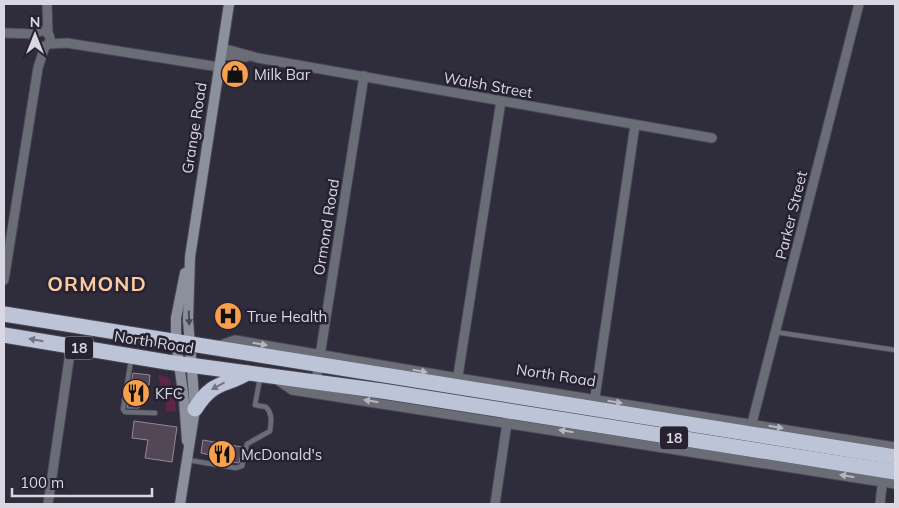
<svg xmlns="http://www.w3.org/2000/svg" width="899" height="508" font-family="Mulish,sans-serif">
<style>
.green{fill:#5d2546}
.building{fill:#534755;stroke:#958797}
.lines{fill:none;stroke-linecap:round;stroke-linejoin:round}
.lane-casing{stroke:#4a4756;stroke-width:6}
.street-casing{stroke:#4a4756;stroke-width:11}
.secondary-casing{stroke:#4a4756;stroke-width:12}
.highway-casing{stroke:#4a4756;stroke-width:17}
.lane{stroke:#6a6d75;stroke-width:4.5}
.street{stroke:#6a6d75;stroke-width:9}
.secondary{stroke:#8c909d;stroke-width:10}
.highway{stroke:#bdc4d7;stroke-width:15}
.oneway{fill:#4a4857}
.oneway2{fill:#727384}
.oneway3{fill:#b8b7c1}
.labels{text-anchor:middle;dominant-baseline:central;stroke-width:5;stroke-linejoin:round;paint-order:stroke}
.shield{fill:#262231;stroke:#a3a1ac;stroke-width:1}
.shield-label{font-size:14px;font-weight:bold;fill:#d9d7e1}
.poi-label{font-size:15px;fill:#d9d7e1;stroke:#262231;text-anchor:start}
.street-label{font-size:15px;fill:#d9d7e1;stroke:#262231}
.district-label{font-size:20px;font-weight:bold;letter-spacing:1px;fill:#fcca9f;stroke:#262231}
</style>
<rect width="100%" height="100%" fill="#2f2c3b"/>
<path class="green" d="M158,375l10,2c6,11 7,22 8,35l-11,-1 4,-23 -8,-1z"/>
<g class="building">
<path d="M133,373l17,2 -1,10 -6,-1 -4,24h-12z"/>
<path d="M134,421l43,6 -5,35 -27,-4 3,-18 -16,-2z"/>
<path d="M203,440l39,7 -3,16 -29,-4v-4l-9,-2z"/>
</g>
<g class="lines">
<g class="lane-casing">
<g id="lane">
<path d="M775,332l120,18"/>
<path d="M131,360l-8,49 2,3 30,1"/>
<path d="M188,460l48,8 6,-2 5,-22 23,-13c1,-9 3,-17 -4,-24l-11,-2 5,-27"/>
</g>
</g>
<g class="street-casing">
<g id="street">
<path d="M47,4l1,30"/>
<circle cx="42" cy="39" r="8"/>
<path d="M4,33l32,1"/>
<path d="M48,44l19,-1 152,24"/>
<path d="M222,48l36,10 454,80"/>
<path d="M221,55l25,2"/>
<path d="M4,280l34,-212 7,-22"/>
<path d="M218,346l17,-6 223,38 437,69"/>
<path d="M276,379l16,11 603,94"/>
<path d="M316,381l48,-305"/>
<path d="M457,382l44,-281"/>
<path d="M594,404l41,-279"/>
<path d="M751,427l108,-423"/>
<path d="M48,504l23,-158"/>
<path d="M495,504l13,-88"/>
<path d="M880,504l3,-27"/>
</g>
</g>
<g class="secondary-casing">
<g id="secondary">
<path d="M185,273l-9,45v24l8,58 3,41"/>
<path d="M180,504l15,-95 -7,-89 2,-63 39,-253"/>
</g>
</g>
<g class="highway-casing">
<g id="highway">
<path d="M4,314l891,143"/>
<path d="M4,335l163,27 215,29 513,81"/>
<path d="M195,409c18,-29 29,-22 52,-36"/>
</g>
</g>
<use href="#lane" class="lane"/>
<use href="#street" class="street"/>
<use href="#secondary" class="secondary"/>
<use href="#highway" class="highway"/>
</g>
<defs><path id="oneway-solid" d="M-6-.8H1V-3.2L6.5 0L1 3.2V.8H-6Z" transform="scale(1.25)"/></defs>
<use class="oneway" href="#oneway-solid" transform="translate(189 318) rotate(88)"/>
<g class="oneway2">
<use href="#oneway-solid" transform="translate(36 340) rotate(-170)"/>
<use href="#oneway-solid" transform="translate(218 386) rotate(151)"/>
</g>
<g class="oneway3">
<use href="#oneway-solid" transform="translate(260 344) rotate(10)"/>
<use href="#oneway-solid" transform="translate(420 371) rotate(10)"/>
<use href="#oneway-solid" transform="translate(371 401) rotate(-171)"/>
<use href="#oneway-solid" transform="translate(615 402) rotate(9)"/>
<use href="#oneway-solid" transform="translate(776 427) rotate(9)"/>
<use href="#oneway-solid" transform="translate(566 431) rotate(-171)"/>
<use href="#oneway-solid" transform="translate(847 476) rotate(-171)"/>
</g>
<defs>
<g id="shop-disc" transform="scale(1.4375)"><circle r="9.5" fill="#f8a04b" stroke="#262231"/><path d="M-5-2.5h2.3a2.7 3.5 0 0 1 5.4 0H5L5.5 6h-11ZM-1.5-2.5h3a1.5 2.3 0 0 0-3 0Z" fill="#111"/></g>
<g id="hospital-disc" transform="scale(1.4375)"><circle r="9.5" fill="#f8a04b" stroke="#262231"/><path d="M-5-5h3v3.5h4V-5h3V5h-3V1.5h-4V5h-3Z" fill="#111"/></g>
<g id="restaurant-disc" transform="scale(1.4375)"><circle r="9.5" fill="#f8a04b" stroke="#262231"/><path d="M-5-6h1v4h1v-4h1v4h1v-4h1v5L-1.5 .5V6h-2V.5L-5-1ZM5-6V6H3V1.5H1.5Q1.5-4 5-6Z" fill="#111"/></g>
</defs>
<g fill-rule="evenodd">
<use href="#shop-disc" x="235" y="74"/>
<use href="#hospital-disc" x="228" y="316"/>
<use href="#restaurant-disc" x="136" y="393"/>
<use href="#restaurant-disc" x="222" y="454"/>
</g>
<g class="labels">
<g class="shield">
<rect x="65" y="336.5" width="28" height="23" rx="4"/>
<rect x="660" y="426.5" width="28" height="23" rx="4"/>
</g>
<g class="shield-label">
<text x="79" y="348">18</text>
<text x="674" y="438">18</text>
</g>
<g class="poi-label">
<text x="254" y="74">Milk Bar</text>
<text x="247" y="316">True Health</text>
<text x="155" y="393">KFC</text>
<text x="241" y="454">McDonald's</text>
</g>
<g class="street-label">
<text transform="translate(488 85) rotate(10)">Walsh Street</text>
<text transform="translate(194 128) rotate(-81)">Grange Road</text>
<text transform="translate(791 215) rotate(-76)">Parker Street</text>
<text transform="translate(326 227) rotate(-81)">Ormond Road</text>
<text transform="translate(154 342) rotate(9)">North Road</text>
<text transform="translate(556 375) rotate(9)">North Road</text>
</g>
<g class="district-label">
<text x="97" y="283">ORMOND</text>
</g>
</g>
<rect width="899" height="508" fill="none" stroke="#d9d7e1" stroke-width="10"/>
<g transform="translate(35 35)" stroke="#262231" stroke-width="4" paint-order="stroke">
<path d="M0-4L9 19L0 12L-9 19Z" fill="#d9d7e1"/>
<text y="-8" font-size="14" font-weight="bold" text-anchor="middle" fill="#d9d7e1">N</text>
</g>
<path d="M12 488v8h140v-8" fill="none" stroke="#d9d7e1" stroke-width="2.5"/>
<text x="20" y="488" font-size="15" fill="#d9d7e1" stroke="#262231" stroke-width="4" paint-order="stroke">100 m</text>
</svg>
